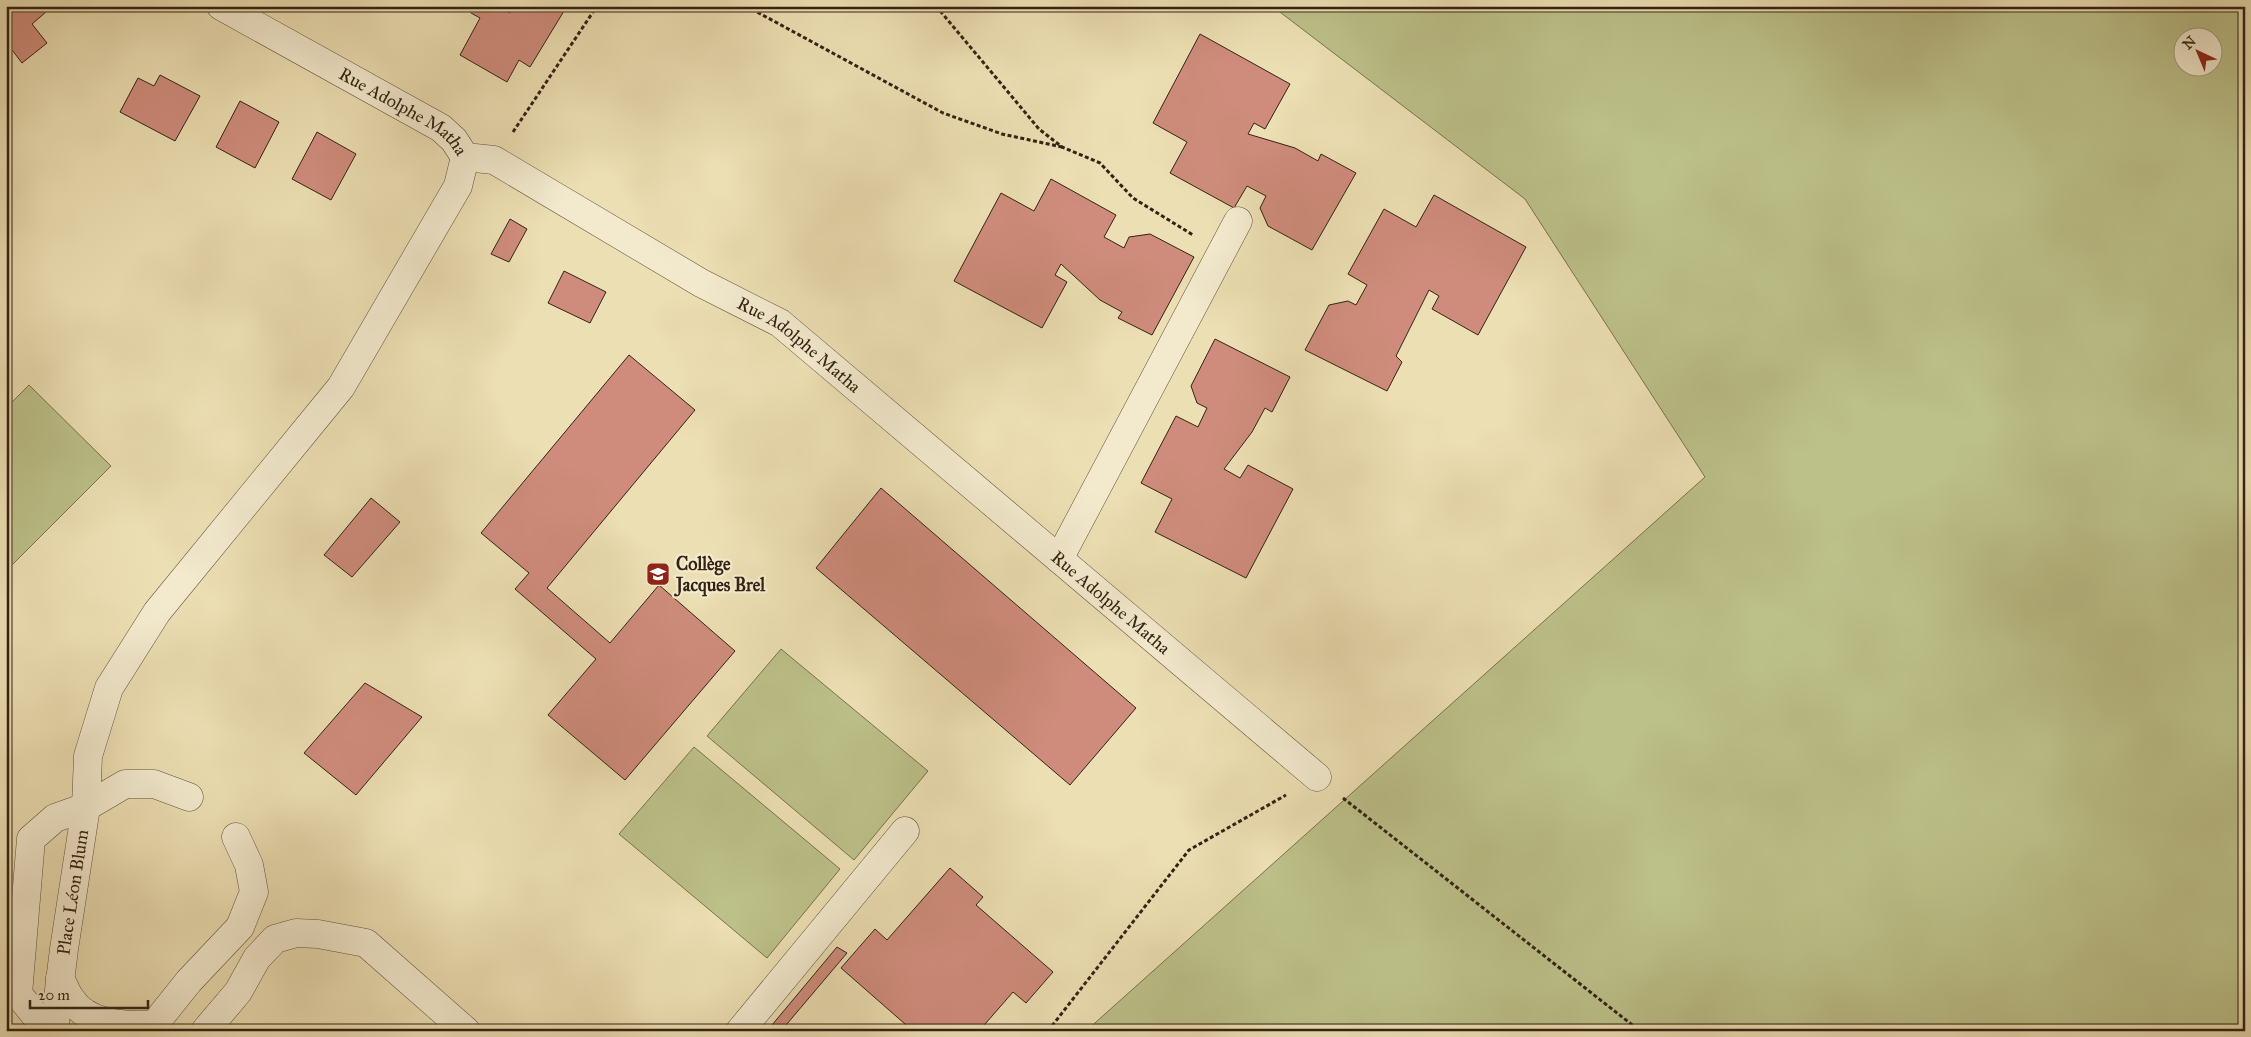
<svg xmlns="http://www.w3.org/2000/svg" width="2251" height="1037" font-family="'IM FELL Great Primer',serif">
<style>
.grass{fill:#bcc089;stroke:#78714e;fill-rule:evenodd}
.building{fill:#cf8c7c;stroke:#332213}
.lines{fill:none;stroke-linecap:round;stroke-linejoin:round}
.minor-casing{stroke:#61513b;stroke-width:29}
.path{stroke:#332213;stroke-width:3;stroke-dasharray:4 2.5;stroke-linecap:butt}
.minor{stroke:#f3eace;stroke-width:28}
.labels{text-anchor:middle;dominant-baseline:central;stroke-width:4.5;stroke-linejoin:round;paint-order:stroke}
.street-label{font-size:18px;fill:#332213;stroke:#f3eace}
.poi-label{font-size:18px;font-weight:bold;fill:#332213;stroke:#f3eace;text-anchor:start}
</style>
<rect width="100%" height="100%" fill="#ecdfb3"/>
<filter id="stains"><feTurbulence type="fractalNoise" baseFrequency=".004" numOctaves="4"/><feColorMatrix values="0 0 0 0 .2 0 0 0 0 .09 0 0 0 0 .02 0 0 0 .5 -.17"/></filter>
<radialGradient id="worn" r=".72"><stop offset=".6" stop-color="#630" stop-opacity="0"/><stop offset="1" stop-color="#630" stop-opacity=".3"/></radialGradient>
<g class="grass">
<path d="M1272,6h973v1025h-1159l619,-554 -180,-278zM2184,38h30v30h-30z"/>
<path d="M29,385l82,81 -105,105v-163z"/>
<path d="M781,649l147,122 -74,89 -147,-124z"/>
<path d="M694,747l146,122 -73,89 -148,-124z"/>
</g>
<g class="building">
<path d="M6,6h35l5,6 -14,12 15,19 -25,20 -16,-21 3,-4 -3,-3z"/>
<path d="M469,6h28l13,7 4,-7h53l-37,61 -11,-7 -12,22 -47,-27 20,-37 -9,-5z"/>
<path d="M1200,34l90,50 -25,45 -11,-6 -6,11 47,14 23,13 3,-7 35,19 -44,77 -44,-24 -8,-18 6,-12 -19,-10 -13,22 -64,-35 17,-31 -34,-19z"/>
<path d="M160,75l40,21 -25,45 -55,-29 18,-34 16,8z"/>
<path d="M240,101l39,21 -24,46 -39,-21z"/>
<path d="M317,132l39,22 -25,46 -39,-21z"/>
<path d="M1051,179l65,36 -12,22 20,11 5,-11 21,-3 44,23 -42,78 -34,-17 4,-6 -22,-12 -39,-36 -6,11 12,7 -25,46 -88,-47 47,-88 33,18z"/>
<path d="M1434,195l92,52 -48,88 -46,-26 7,-13 -10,-6 -33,66 6,6 -15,29 -82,-41 24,-45 19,-4 8,4 11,-20 -19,-11 36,-65 32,18z"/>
<path d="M510,219l17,10 -18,33 -18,-8z"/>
<path d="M564,271l42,21 -16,31 -42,-20z"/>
<path d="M1215,339l75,38 -18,35 -7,-4 -13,24 -28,37 16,9 8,-13 45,24 -47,89 -91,-46 17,-33 -31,-16 35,-67 22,11 9,-19 -10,-5 -6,-17z"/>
<path d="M629,355l66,55 -148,178 63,55 49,-58 76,66 -110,129 -77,-65 48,-56 -81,-70 14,-16 -48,-40z"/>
<path d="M881,488l255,220 -66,77 -254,-217z"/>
<path d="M371,498l29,24 -48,55 -28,-22z"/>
<path d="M365,683l57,34 -66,78 -52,-42z"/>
<path d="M950,868l33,29 -7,8 77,67 -27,31 -13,-11 -34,39h-66l-72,-63 34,-39 12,11z"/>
<path d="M837,947l10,6 -66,78h-14z"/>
</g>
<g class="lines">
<g class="minor-casing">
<g id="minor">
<path id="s1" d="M221,6l220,122 13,12 11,17 29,3 207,123 79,40 537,454"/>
<path d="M1059,559l179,-338"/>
<path d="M60,978c4,7 6,15 11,21 17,27 55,26 82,26"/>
<path d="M48,1031l-30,-37 13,-155 24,-21 31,-11 39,-23h29l35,13"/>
<path id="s2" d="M54,1031l10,-82 22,-142 2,-51 21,-68 48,-76 184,-225 117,-201 7,-29"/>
<path d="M149,1031l40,-50 51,-54 14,-35 -5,-27 -13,-28"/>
<path d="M205,1031l33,-39 19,-34 18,-19 21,-6 22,1 48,9 100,88"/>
<path d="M740,1031l165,-200"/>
</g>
</g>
<g class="path">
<path d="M746,6l197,107 59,21 60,13"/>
<path d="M936,6l103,123 23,18 38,16 33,35 60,37"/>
<path d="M513,132l84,-126"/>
<path d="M1343,798l297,233"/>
<path d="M1048,1031l141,-181 97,-55"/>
</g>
<use href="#minor" class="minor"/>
</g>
<defs>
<g id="school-square" transform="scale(1.25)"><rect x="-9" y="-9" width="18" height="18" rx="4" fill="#8f2418" stroke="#f3eace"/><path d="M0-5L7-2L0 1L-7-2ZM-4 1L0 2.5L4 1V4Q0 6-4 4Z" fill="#fff"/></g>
</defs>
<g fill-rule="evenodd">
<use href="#school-square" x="658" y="574"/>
</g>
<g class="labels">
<g class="street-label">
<text stroke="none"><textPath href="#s1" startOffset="211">Rue Adolphe Matha</textPath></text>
<text stroke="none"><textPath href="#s1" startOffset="676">Rue Adolphe Matha</textPath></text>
<text stroke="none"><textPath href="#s1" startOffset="1081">Rue Adolphe Matha</textPath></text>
<text stroke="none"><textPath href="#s2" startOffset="140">Place Léon Blum</textPath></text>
</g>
<g class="poi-label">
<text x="676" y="564">Collège<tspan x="676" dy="21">Jacques Brel</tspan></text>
</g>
</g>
<rect width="2251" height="1037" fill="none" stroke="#ecdfb3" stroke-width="25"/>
<rect x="8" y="8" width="2236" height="1022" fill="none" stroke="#332213" stroke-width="2.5"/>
<rect x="12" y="12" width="2226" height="1012" fill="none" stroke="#332213"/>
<g transform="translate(2198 52) rotate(316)"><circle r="24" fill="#f3eace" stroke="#a69a83"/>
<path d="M0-4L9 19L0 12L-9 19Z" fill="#8f2418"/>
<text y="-8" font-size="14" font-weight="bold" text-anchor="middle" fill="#332213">N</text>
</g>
<path d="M30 1000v8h118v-8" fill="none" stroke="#332213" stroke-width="2.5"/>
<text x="38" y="1000" font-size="15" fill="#332213" stroke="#f3eace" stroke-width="4" paint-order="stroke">20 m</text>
<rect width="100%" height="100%" filter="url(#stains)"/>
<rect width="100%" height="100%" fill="url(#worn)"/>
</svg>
